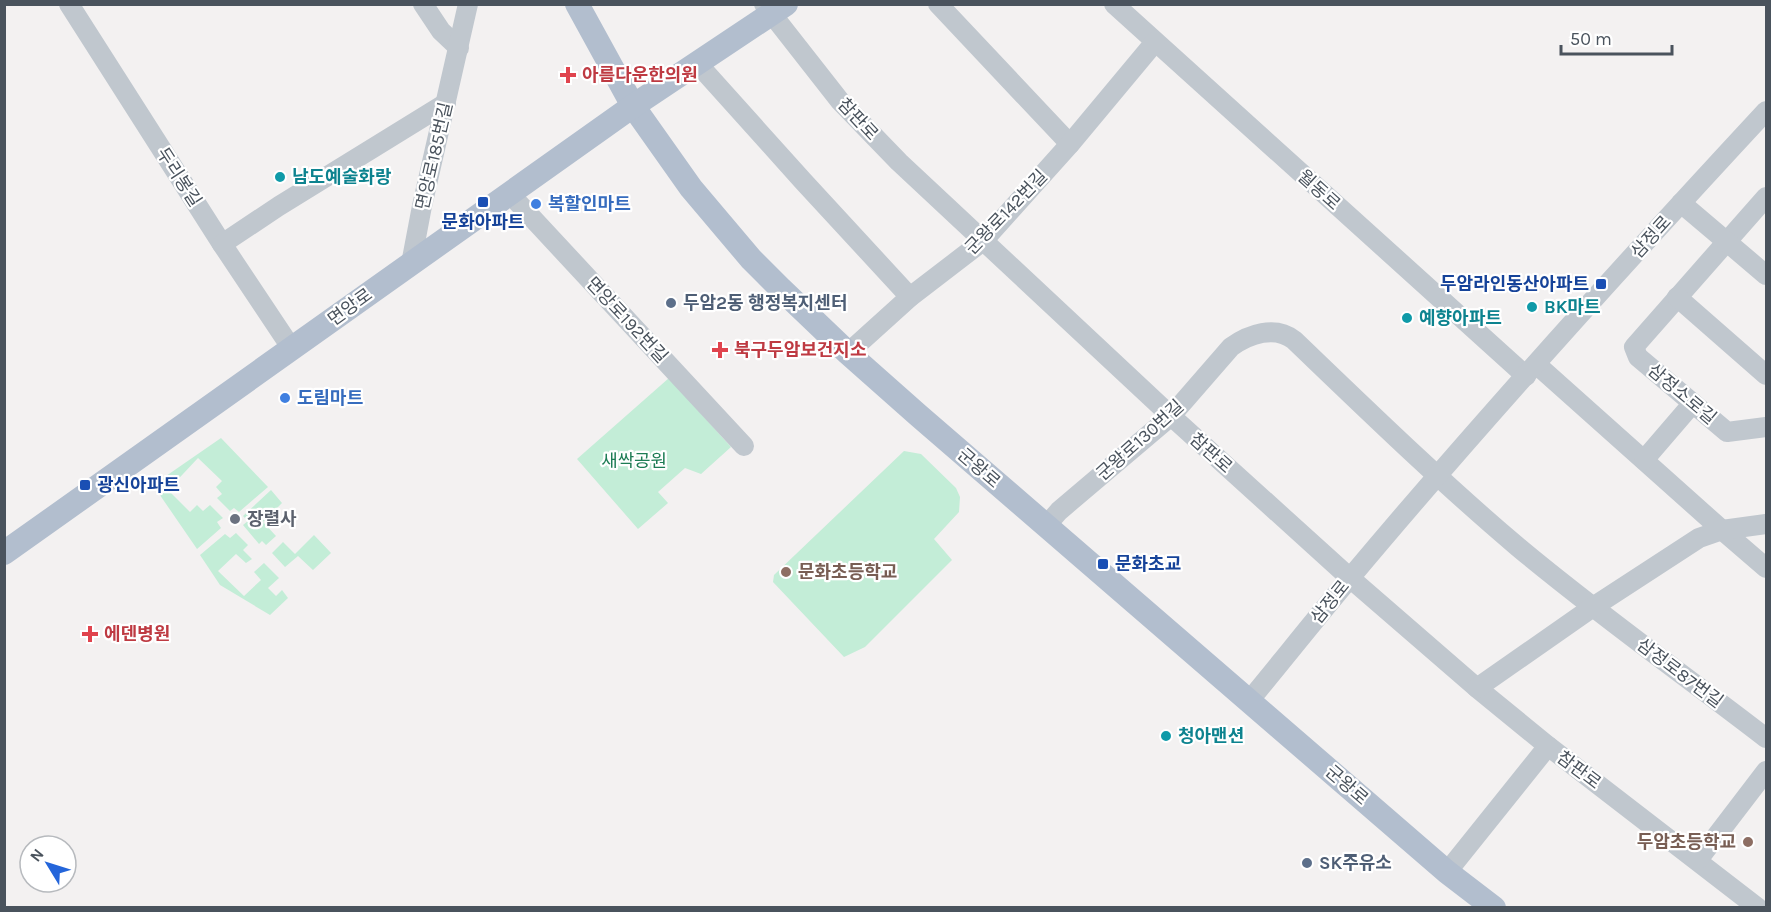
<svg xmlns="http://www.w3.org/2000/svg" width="1771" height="912" font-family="Karla,'Noto Sans KR',sans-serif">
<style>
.green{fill:#c3edd7}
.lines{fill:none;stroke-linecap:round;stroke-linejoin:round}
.minor{stroke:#c0c7ce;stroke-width:20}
.major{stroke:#b2bece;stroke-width:24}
.health-dot{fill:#e0444e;stroke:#fff;stroke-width:2}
.culture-dot{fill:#0f9aa8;stroke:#fff;stroke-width:2}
.transit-dot{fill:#1a4fb4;stroke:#fff;stroke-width:2}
.shop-dot{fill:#3f7fe0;stroke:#fff;stroke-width:2}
.service-dot{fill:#5c6f8a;stroke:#fff;stroke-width:2}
.worship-dot{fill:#6b7280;stroke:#fff;stroke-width:2}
.education-dot{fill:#8d6e63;stroke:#fff;stroke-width:2}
.labels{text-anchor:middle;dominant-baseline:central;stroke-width:4.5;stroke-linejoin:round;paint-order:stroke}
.health-label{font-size:18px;font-weight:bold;fill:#be3a42;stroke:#fff;text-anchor:start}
.street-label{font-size:18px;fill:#4a535d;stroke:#fff}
.culture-label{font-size:18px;font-weight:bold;fill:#0d838f;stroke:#fff;text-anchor:start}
.shop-label{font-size:18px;font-weight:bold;fill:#366cbe;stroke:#fff;text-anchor:start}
.transit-label{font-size:18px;font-weight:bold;fill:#164399;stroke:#fff;text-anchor:start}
.service-label{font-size:18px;font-weight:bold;fill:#4e5e75;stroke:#fff;text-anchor:start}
.park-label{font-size:18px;fill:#1d7c54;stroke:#fff}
.worship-label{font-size:18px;font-weight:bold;fill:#5b616d;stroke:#fff;text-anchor:start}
.education-label{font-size:18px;font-weight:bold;fill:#785e54;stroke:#fff;text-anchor:start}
</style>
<rect width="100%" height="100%" fill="#f3f1f1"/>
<g class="green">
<path d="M669,378l62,69 -30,27 -16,-6 -27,24 10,11 -30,26 -61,-70z"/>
<path d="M221,438l47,49 -29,25 -5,-4 -4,3 -13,-13 5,-4 -6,-7 6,-6 -24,-23 -30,32 22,22 7,-7 6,6 7,-6 13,13 -6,4 4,6 -24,21 -44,-64z"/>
<path d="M904,451l17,3 35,34 4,9 -1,15 -25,27 18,21 -87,87 -21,10 -71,-75 1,-7z"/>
<path d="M271,490l11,13 -19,19 13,14 -10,9 -4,-4 -3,3 -16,-19 5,-4 -5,-5z"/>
<path d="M236,533l12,12 -5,5 9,9 -6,4 -10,-9 -18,17 26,25 17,-16 -7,-8 10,-9 15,15 -11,10 8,8 6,-6 6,8 -18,17 -50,-30 -20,-30 25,-21 5,4z"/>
<path d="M314,535l17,18 -18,17 -15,-14 -13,11 -13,-14 11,-11 12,12z"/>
</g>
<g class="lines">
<g class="minor">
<path d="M69,4l153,240 70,105"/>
<path d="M423,4l18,27 18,17"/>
<path d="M764,4l76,97 59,61 272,254 179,162 127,110 71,58 210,162"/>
<path d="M938,4l132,140"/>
<path d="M1114,4l412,372"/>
<path d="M697,63l106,118 107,116"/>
<path d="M510,194l234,252"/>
<path d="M1766,197l-132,150 4,10 89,75 39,-5"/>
<path d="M1681,203l85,72"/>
<path d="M222,244l57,-38 167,-103"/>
<path d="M411,264l11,-58 46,-202"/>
<path d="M1677,297l89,78"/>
<path d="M848,353l62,-56 73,-56 87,-97 85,-102"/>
<path d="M1536,364l186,166 44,38"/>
<path d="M1644,460l49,-57"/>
<path d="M1046,526l13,-15 112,-95 60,-69c18,-13 44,-22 63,-7 73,70 146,141 224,207 80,67 165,127 248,191"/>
<path d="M1477,688l116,-81 106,-69 23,-8 44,-6"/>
<path d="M1249,701c34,-41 67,-83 101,-123 134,-160 274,-314 416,-467"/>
<path d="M1698,860l68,-89"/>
<path d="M1447,872l101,-126"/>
</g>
<g class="major">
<path d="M577,4l56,102 58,82 60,71 30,30 67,64 70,62 529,457 47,36"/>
<path d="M4,553l629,-447 153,-102"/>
</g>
</g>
<g class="health-dot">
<path d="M565 66h6v6h6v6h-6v6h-6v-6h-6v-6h6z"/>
<path d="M717 341h6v6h6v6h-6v6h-6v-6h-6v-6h6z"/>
<path d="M87 625h6v6h6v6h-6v6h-6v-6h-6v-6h6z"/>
</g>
<g class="culture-dot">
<circle cx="280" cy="177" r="6"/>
<circle cx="1532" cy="307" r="6"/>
<circle cx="1407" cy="318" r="6"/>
<circle cx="1166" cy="736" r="6"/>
</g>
<g class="transit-dot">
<rect x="477" y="196" width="12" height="12" rx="3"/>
<rect x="1595" y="278" width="12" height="12" rx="3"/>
<rect x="79" y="479" width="12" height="12" rx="3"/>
<rect x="1097" y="558" width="12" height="12" rx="3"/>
</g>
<g class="shop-dot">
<circle cx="536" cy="204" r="6"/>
<circle cx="285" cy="398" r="6"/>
</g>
<g class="service-dot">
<circle cx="671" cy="303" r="6"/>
<circle cx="1307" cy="863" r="6"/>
</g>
<circle class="worship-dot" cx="235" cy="519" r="6"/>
<g class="education-dot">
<circle cx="786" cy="572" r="6"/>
<circle cx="1748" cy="842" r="6"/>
</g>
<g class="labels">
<g class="health-label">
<text x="582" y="75">아름다운한의원</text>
<text x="734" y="350">북구두암보건지소</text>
<text x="104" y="634">에덴병원</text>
</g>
<g class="street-label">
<text transform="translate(858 119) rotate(47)">참판로</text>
<text transform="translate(434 156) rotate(-77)">면앙로185번길</text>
<text transform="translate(179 177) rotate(57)">두리봉길</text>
<text transform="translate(1319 190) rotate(42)">월동로</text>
<text transform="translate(1006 212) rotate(-46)">군왕로142번길</text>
<text transform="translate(1651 237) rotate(-48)">삼정로</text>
<text transform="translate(350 307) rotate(-36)">면앙로</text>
<text transform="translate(627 320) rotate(47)">면앙로192번길</text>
<text transform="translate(1682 394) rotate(40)">삼정소로길</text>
<text transform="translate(1140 440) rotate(-42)">군왕로130번길</text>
<text transform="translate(1211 453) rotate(42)">참판로</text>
<text transform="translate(979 468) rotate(41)">군왕로</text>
<text transform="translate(1330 602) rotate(-51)">삼정로</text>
<text transform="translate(1680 673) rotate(37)">삼정로87번길</text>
<text transform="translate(1579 770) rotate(37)">참판로</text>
<text transform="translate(1347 785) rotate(41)">군왕로</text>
</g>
<g class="culture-label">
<text x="292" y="177">남도예술화랑</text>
<text x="1544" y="307">BK마트</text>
<text x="1419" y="318">예향아파트</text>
<text x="1178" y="736">청아맨션</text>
</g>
<g class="shop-label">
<text x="548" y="204">복할인마트</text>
<text x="297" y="398">도림마트</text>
</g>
<g class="transit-label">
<text x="483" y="222" text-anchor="middle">문화아파트</text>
<text x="1589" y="284" text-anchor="end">두암라인동산아파트</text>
<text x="97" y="485">광신아파트</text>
<text x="1115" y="564">문화초교</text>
</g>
<g class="service-label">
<text x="683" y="303">두암2동 행정복지센터</text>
<text x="1319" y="863">SK주유소</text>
</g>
<g class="park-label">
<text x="634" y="461">새싹공원</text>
</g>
<g class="worship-label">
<text x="247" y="519">장렬사</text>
</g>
<g class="education-label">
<text x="798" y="572">문화초등학교</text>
<text x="1736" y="842" text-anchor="end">두암초등학교</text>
</g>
</g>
<rect width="1771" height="912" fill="none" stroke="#4a535d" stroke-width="12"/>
<g transform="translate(48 864) rotate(308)"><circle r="28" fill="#ffffff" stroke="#b7babe" stroke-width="1.5"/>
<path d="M0-4.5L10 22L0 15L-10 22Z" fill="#2465da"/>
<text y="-9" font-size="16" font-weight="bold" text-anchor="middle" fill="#4a535d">N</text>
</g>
<path d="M1561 45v9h111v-9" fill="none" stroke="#4a535d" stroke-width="3"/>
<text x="1570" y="45" font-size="18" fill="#4a535d" stroke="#ffffff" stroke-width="4.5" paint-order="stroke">50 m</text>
</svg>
